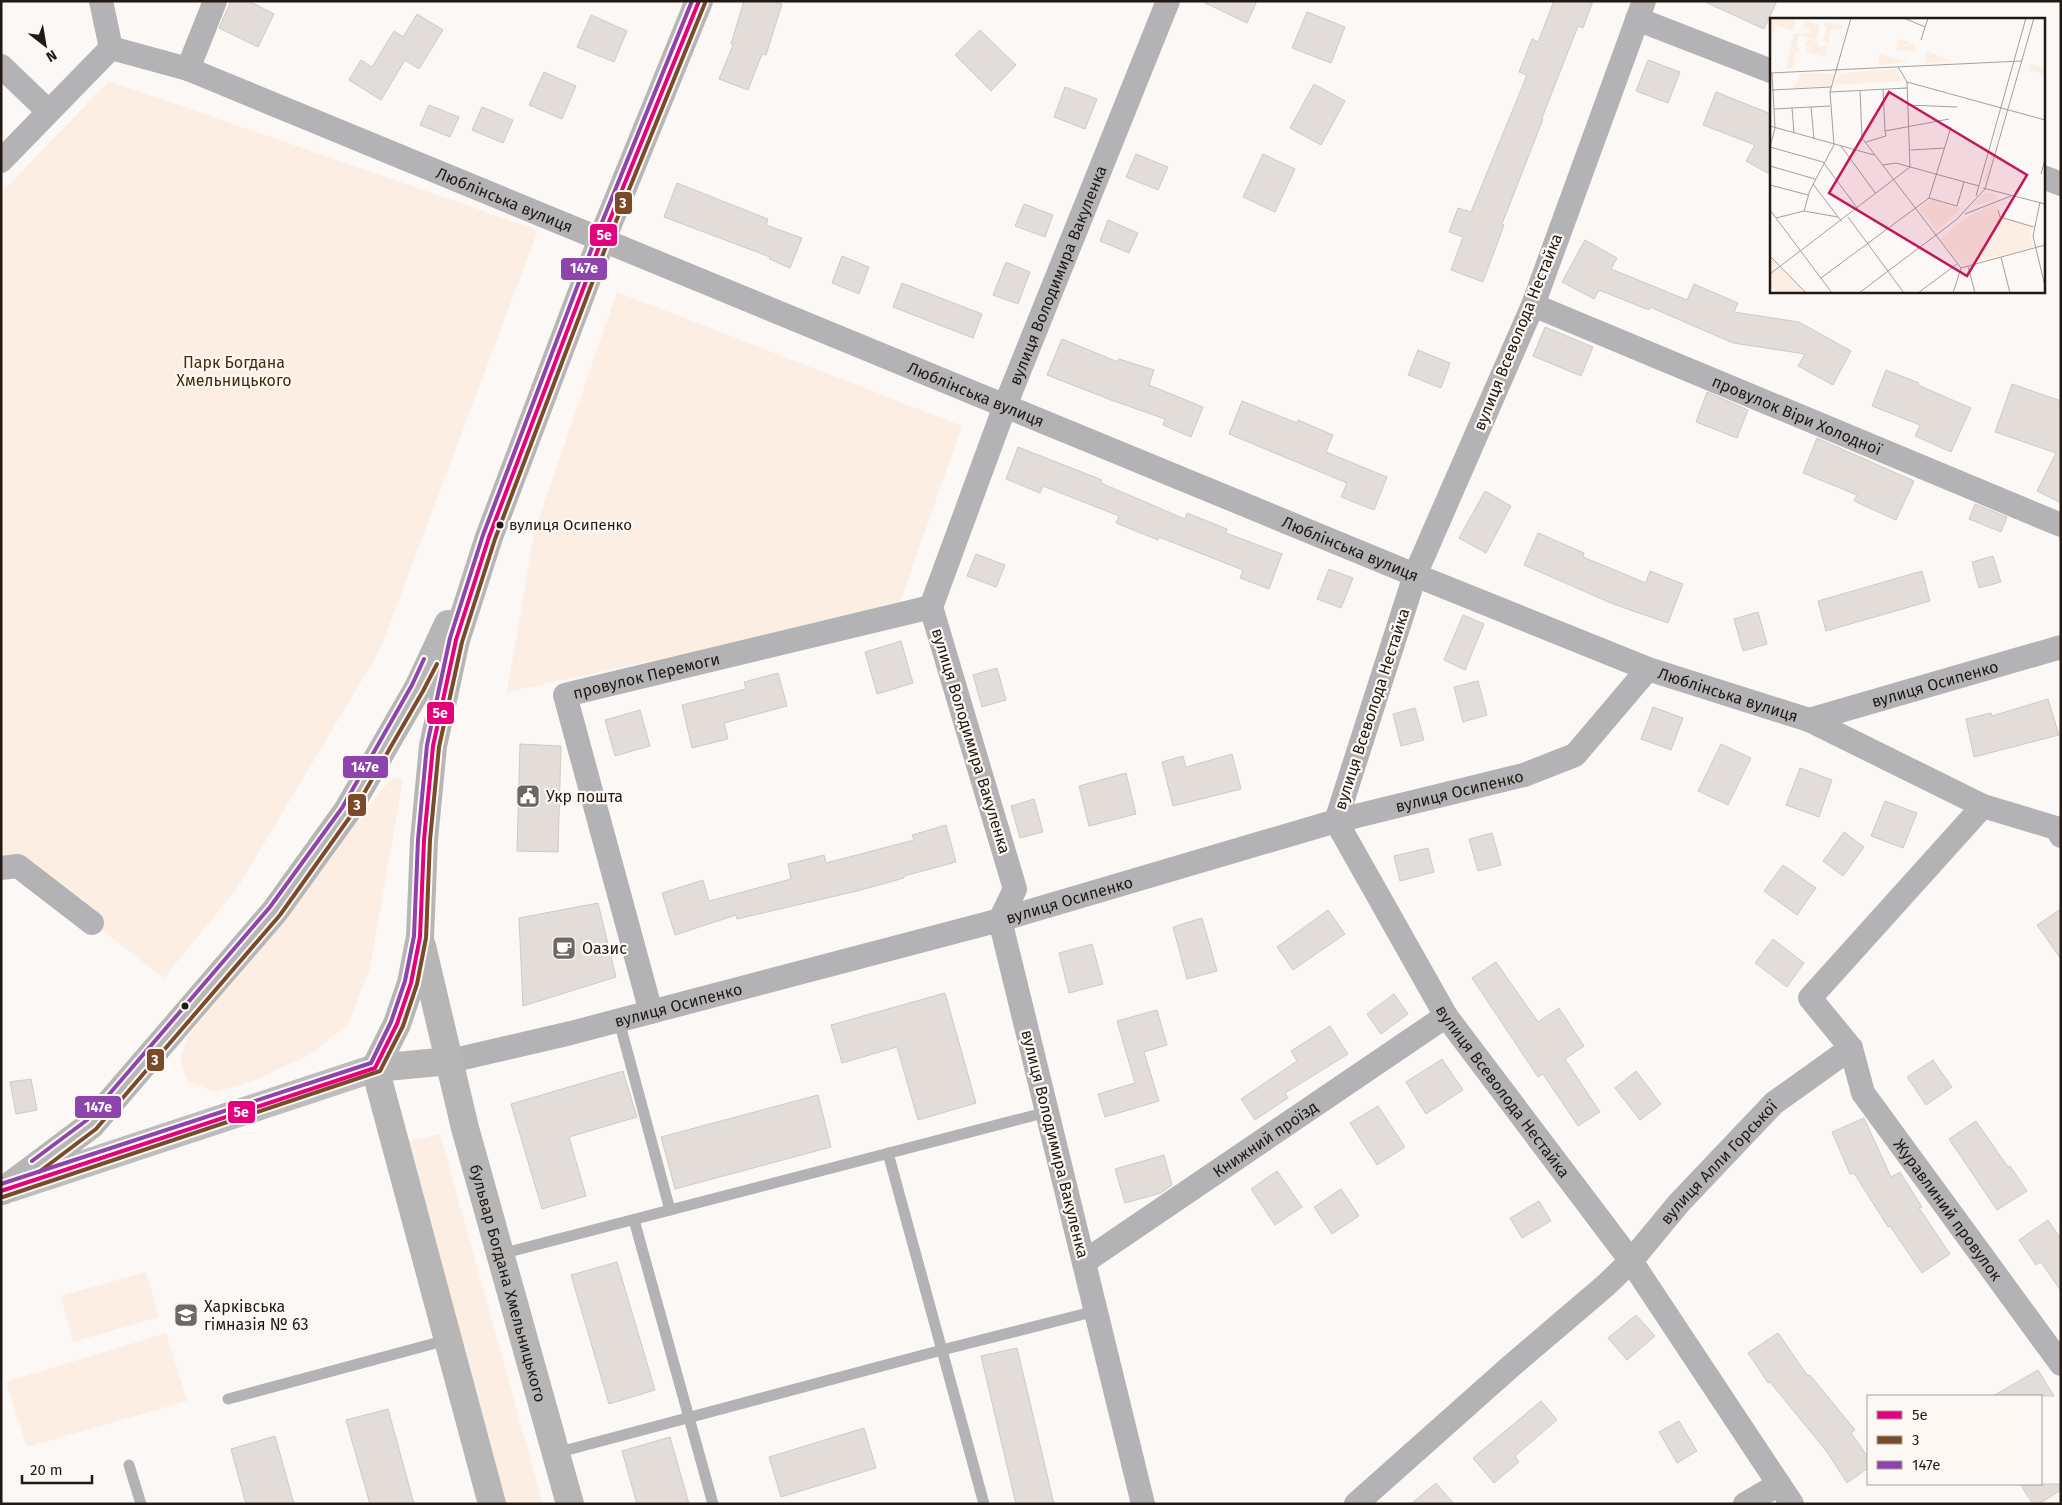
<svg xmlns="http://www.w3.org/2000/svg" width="2062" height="1505" font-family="'Fira Sans',sans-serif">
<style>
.green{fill:#fceee2}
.building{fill:#e3ddd9;stroke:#d0cac6}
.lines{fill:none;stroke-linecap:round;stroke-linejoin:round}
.service{stroke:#b3b3b5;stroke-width:11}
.minor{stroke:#b3b3b5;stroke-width:24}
.secondary{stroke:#bdbcbf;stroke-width:28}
.primary{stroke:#b6b6b7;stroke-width:28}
.bus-1-casing{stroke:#fdf8f4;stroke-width:8}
.bus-2-casing{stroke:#fdf8f4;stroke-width:8}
.bus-3-casing{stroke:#fdf8f4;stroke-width:8}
.bus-1{stroke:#e5007d;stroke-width:4}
.bus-2{stroke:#7a4b2a;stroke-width:4}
.bus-3{stroke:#8e44ad;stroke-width:4}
.bus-dot{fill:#221912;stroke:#fdf8f4;stroke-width:2}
.labels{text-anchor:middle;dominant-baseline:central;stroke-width:4.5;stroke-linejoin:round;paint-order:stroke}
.bus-label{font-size:15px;fill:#221912;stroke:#fdf8f4;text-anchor:start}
.street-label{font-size:16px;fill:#221912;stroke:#fdf8f4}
.park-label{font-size:16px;fill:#46290c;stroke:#fdf8f4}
.poi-label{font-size:16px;fill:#221912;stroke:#fdf8f4;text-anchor:start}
.inset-road{fill:none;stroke:#a49f9b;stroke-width:1}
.view{fill:#c2185b;fill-opacity:0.15;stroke:#c2185b;stroke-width:2.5}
.inset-edge{fill:none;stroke:#221912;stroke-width:2.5}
.line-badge{stroke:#fdf8f4;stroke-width:2}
.badge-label{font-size:14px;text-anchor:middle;font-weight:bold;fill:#fff}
</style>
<rect width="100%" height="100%" fill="#fbf8f6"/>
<g class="green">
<path d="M109,81l429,149 -158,420 -142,237 -74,91 -146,-112 -17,5v-678z"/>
<path d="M617,292l345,134 -64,182 -391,84 27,-159z"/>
<path d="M397,777l6,2 -33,189 -22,56 -37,30 -56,26 -40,12 -27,-11 -8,-23 7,-20 201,-256z"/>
<path d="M440,1134l103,370h-40l-99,-361z"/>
<path d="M146,1272l13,45 -86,25 -12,-46z"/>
<path d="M166,1333l21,68 -160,46 -21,-65z"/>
</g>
<g class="building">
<path d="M231,1h18l25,13 -16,33 -39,-19z"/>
<path d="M744,1h28l10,3 -16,51 -4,-1 -14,36 -29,-11 14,-34 -2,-1z"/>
<path d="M1201,1h56l-10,22z"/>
<path d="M1554,1h39l-10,27 -5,-2 -36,92 1,1 -41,105 2,1 -21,57 -32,-12 12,-33 -14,-5 9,-24 13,4 56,-137 -8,-3 13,-33 6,3z"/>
<path d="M1703,1h74l-13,28z"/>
<path d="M1307,12l38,15 -14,36 -39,-15z"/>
<path d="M417,14l26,16 -24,39 -14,-9 -24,40 -32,-20 12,-20 11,7 22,-36 9,6z"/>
<path d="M591,15l36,16 -13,31 -37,-15z"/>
<path d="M980,30l36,35 -25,26 -36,-36z"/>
<path d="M1648,60l32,12 -12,31 -32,-12z"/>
<path d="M544,72l32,14 -14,33 -33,-14z"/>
<path d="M1314,84l31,17 -24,44 -31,-17z"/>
<path d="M1065,87l32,12 -12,30 -31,-12z"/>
<path d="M1716,92l55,22v61l-25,-14 9,-16 -52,-20z"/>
<path d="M429,105l30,12 -9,20 -30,-12z"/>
<path d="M482,107l31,13 -10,23 -31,-13z"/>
<path d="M1136,154l32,13 -10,23 -32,-13z"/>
<path d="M1263,154l32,15 -20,43 -32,-15z"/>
<path d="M677,183l91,36 -2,6 36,13 -12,30 -21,-9 1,-2 -106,-40z"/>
<path d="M1024,204l29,11 -8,22 -30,-11z"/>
<path d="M1108,220l30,13 -9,20 -29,-12z"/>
<path d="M1585,240l32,18 -6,11 76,31 7,-16 44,19 -4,9 65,10 52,29 -18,34 -35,-19 7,-12 -72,-11 -83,-36 -1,3 -50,-20 -5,9 -32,-17z"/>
<path d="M842,256l27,11 -10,27 -27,-11z"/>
<path d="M1006,262l24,10 -12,32 -25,-9z"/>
<path d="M902,283l80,31 -9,24 -80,-31z"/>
<path d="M1545,327l48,20 -12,29 -48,-20z"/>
<path d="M1062,339l56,23 1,-3 35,11 -5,15 54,22 -12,30 -28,-12 2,-6 -54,-19 -64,-25z"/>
<path d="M1418,350l32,13 -9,25 -33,-13z"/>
<path d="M1886,370l33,13 -1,2 53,23 -20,44 -36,-16 5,-11 -48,-19z"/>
<path d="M2012,384l49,17v102l-24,-12 19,-38 -61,-21z"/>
<path d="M1707,392l41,18 -11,28 -41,-16z"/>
<path d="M1242,401l55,22 1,-3 35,15 -7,17 61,25 -13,33 -33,-13 6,-14 -118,-49z"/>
<path d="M1817,438l97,43 -18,39 -42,-19 3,-6 -54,-22z"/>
<path d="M1018,447l84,33 -1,3 84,36 2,-6 40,16 -1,4 56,21 -13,35 -29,-11 3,-8 -84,-33 -1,3 -42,-17 3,-7 -76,-30 -3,7 -34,-14z"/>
<path d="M1485,491l26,15 -25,47 -27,-15z"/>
<path d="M1975,504l32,13 -6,15 -32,-13z"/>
<path d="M1538,533l46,20 -1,4 63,26 4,-12 33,13 -15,39 -55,-19 -89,-39z"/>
<path d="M976,554l29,11 -9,22 -29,-11z"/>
<path d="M1993,556l8,26 -22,6 -7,-26z"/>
<path d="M1329,569l24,9 -12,30 -24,-9z"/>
<path d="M1922,571l8,30 -104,30 -8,-30z"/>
<path d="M1758,612l9,32 -24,7 -9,-32z"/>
<path d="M1463,615l21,9 -19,46 -21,-10z"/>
<path d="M901,641l12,42 -36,11 -12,-42z"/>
<path d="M997,668l9,32 -24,7 -9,-32z"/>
<path d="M778,673l9,33 -63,17 4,16 -36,9 -10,-43 64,-16 -2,-7z"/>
<path d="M1478,681l9,34 -24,7 -9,-35z"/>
<path d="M2048,699l11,36 -85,22 -8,-38 25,-6 1,3z"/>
<path d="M1653,707l30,11 -12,32 -30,-11z"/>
<path d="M1415,708l9,32 -23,6 -8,-32z"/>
<path d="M640,710l10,36 -35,10 -10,-36z"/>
<path d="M520,744l41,2 -3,106 -41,-1z"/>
<path d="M1721,744l30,14 -23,47 -30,-14z"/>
<path d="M1232,754l9,35 -68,17 -11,-44 21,-6 3,11z"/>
<path d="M1800,768l32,12 -13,37 -33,-12z"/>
<path d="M1126,773l10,41 -47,12 -10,-40z"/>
<path d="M1034,799l9,33 -23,6 -9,-32z"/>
<path d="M1885,801l32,12 -14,35 -32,-12z"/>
<path d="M946,825l10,37 -52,14v2l-47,13 -120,28 -1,-4 -61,20 -13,-42 41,-13 6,21 82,-22 -3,-15 36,-9 2,8 88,-23 -2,-5z"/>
<path d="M1844,832l20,15 -21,29 -20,-15z"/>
<path d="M1492,833l9,32 -23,6 -9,-32z"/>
<path d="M1428,848l6,24 -34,9 -6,-25z"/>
<path d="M1783,865l33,23 -19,27 -33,-24z"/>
<path d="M598,903l18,74 -93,29 -4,-88z"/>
<path d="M2061,909v50l-24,-34z"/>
<path d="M1328,910l17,24 -52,36 -16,-23z"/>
<path d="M1202,918l15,53 -30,8 -14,-52z"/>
<path d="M1773,939l31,24 -17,24 -32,-24z"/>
<path d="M1092,944l11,40 -34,9 -10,-40z"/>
<path d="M1496,962l42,60 21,-14 25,38 -19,13 35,53 -22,14 -35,-52 -5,3 -66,-99z"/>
<path d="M945,993l31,110 -58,17 -21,-73 -55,16 -11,-38z"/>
<path d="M1394,994l14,20 -27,20 -14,-20z"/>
<path d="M1157,1010l10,35 -23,7 15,49 -54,16 -7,-23 37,-11 -18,-62z"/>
<path d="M1330,1026l18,28 -63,39 3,5 -33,22 -14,-21 56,-38 -6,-10z"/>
<path d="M1442,1059l21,31 -37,24 -20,-32z"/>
<path d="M1933,1060l19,27 -26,18 -19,-28z"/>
<path d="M623,1071l14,46 -68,20 17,59 -44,13 -31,-105z"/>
<path d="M1636,1071l25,33 -21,16 -25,-32z"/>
<path d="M31,1079l6,31 -21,4 -6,-32z"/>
<path d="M818,1095l13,52 -156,42 -14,-52z"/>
<path d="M1378,1106l27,41 -28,18 -27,-42z"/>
<path d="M1864,1118l27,59 9,-5 22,35 -3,1 31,46 -28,19 -32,-47 -2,1 -34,-54 -4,1 -18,-42z"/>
<path d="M1976,1121l32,46 2,-1 17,25 -30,19 -48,-71z"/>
<path d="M1164,1155l8,30 -11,8 -36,10 -10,-34z"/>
<path d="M1277,1171l25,36 -27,18 -24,-36z"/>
<path d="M1341,1189l18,27 -27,18 -18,-27z"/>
<path d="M1539,1201l12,20 -29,17 -12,-20z"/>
<path d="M2048,1220l13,19v52l-20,-29 -5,3 -17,-25z"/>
<path d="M617,1262l38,128 -46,14 -38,-129z"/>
<path d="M1636,1315l19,21 -28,24 -19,-22z"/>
<path d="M1778,1333l30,43 2,-1 45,55 -4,3 17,24v11l-21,15 -20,-31 -57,-70 -2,1 -20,-30z"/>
<path d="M1017,1348l37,156h-38l-35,-148z"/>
<path d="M2038,1370l16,26h-61z"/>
<path d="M1541,1401l16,19 -42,36 4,6 -25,21 -21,-25z"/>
<path d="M388,1409l26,95h-44l-24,-84z"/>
<path d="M1679,1421l18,30 -20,12 -18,-31z"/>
<path d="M864,1428l12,40 -95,29 -12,-40z"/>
<path d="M275,1436l19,68h-48l-15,-55z"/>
<path d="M670,1437l19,67h-52l-15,-53z"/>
<path d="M1436,1483l18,21h-43z"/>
<path d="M2020,1484h41v6l-22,14h-6z"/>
</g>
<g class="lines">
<g class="service">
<path d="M619,1021l51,189"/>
<path d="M888,1153l96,351"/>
<path d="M634,1220l79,284"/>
<path d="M501,1254l546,-142"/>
<path d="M228,1399l219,-59"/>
<path d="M556,1453l386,-103 154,-39"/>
<path d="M129,1465l12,39"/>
</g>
<g class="minor">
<path d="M101,1l10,47"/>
<path id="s1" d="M1644,1l-111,304 -118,270 -79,246 110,195 185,245 161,243"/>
<path d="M1637,19l134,52"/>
<path d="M1,66l47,45"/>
<path d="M188,69l27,-68"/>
<path id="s2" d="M1,161l110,-113 77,21 1227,506 233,94 161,51 174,86 73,22 5,8"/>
<path d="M2043,177l18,7"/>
<path id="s3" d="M1533,305l528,220"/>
<path id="s4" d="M1809,720l252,-73"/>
<path d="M1,868l17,-2 74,57"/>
<path id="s5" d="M651,1012l-86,-317 366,-88"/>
<path id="s6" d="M1851,1048l12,45 198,271"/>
<path id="s7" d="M450,1061l121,-28 429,-113 336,-99 188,-46 51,-20 73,-86"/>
<path id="s8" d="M1084,1262l362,-246"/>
<path id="s9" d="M1143,1504l-143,-584 15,-31 -84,-282 74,-201 163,-405"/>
<path id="s10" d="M1356,1504l154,-137 95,-81 26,-25 48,-58 95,-100 77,-55 -41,-50 173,-192"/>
<path d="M1745,1504l34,-20"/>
</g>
<path class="secondary" d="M11,1188l364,-120"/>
<g class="primary">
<path id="s11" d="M422,946l43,182 105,376"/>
<path d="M375,1068l22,-44 14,-41 9,-46 4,-97 9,-94 23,-106 33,-103 113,-298 97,-238"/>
<path d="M375,1068l117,436"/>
<path d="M375,1068l75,-7"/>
<path d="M3,1191l88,-66 184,-214 72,-100 71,-123 30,-64"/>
</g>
<g class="bus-1-casing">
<path id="bus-1" d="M1,1191l374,-123 22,-44 14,-41 9,-46 4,-97 9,-94 23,-106 33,-103 113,-298 97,-238"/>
</g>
<g class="bus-2-casing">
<g id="bus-2">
<path d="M39,1172l57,-43 184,-214 72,-101 71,-123 14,-27"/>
<path d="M3,1197l377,-126 23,-45 14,-42 9,-46 4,-98 9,-93 23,-105 33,-103 113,-298 97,-238"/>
</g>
</g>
<g class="bus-3-casing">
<g id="bus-3">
<path d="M32,1161l55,-41 183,-213 72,-99 70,-123 12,-26"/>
<path d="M1,1184l370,-121 20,-41 14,-41 9,-45 4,-96 9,-95 23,-107 33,-103 113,-298 96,-236"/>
</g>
</g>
<use href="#bus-1" class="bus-1"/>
<use href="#bus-2" class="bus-2"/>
<use href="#bus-3" class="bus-3"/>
</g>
<defs>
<g id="civic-square" transform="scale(1.25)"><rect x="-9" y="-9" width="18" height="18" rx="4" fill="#6e6762" stroke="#fdf8f4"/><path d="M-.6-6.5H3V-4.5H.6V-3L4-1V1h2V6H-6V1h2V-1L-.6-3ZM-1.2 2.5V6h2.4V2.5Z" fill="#fff"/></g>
<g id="cafe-square" transform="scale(1.25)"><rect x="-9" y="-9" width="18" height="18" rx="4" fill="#6e6762" stroke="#fdf8f4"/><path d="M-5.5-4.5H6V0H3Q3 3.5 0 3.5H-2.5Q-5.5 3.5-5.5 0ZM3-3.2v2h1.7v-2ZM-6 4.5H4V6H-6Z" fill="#fff"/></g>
<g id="school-square" transform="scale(1.25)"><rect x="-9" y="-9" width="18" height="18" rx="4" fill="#6e6762" stroke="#fdf8f4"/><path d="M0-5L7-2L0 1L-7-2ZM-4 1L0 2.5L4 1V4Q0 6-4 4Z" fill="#fff"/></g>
</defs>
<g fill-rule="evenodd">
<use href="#civic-square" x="528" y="796"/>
<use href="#cafe-square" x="564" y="948"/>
<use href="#school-square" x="186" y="1315"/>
</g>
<g class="bus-dot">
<circle cx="500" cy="525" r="4.5"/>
<circle cx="185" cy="1006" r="4.5"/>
</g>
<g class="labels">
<g class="bus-label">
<text x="509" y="525">вулиця Осипенко</text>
</g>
<g class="street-label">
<text stroke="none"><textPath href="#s2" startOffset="580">Люблінська вулиця</textPath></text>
<text stroke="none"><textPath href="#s9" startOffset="1285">вулиця Володимира Вакуленка</textPath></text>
<text transform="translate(1518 332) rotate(-68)">вулиця Всеволода Нестайка</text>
<text stroke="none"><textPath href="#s2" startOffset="1090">Люблінська вулиця</textPath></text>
<text stroke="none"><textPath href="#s3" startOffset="286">провулок Віри Холодної</textPath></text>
<text stroke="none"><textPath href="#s2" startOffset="1495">Люблінська вулиця</textPath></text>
<text stroke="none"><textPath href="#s5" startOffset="412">провулок Перемоги</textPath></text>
<text stroke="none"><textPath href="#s4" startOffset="131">вулиця Осипенко</textPath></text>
<text stroke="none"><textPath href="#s2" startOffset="1900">Люблінська вулиця</textPath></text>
<text transform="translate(1372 709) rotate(-72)">вулиця Всеволода Нестайка</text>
<text transform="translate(971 741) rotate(73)">вулиця Володимира Вакуленка</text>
<text stroke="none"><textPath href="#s7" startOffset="1045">вулиця Осипенко</textPath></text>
<text stroke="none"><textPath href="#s7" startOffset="640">вулиця Осипенко</textPath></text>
<text stroke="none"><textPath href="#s7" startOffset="235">вулиця Осипенко</textPath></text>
<text stroke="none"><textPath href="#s1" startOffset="1195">вулиця Всеволода Нестайка</textPath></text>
<text stroke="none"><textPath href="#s8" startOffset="219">Книжний проїзд</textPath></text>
<text transform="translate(1055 1144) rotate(76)">вулиця Володимира Вакуленка</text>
<text stroke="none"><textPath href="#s10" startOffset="499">вулиця Алли Горської</textPath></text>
<text stroke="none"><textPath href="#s6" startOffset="191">Журавлиний провулок</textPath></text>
<text stroke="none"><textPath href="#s11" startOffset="348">бульвар Богдана Хмельницького</textPath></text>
</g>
<g class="park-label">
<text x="234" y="362">Парк Богдана<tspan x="234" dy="18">Хмельницького</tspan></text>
</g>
<g class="poi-label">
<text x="546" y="796">Укр пошта</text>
<text x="582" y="948">Оазис</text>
<text x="204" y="1306">Харківська<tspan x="204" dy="18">гімназія № 63</tspan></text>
</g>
</g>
<g transform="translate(1770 18)">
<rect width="275" height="275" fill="#fbf8f6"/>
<path d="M0,0h26l-3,13 -18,-7 -4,19zM35,3l15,4 -4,15 -17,-5 -3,13 4,1 -1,4 -4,-1 -2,16h-7l8,-34 16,-1v-3l-7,-4zM60,4l13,3 -10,35 8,-31h-10l-2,14 -10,-3h4l4,-13 -4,-3zM37,21l11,3v4h10l-3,11 -20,-6 4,-4 -4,-1zM128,21l12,3 -6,4 10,-2 1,7 -19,-1zM157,33l22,9 -1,1 -24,2zM109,36l23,6 7,2 -30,3zM261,46l14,4v6l-16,-3 -1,-5zM126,51l6,12 -66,4 -1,-3 5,-9zM29,56l14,-1 21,1 -4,12 -38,2 7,-7zM234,92h1l-19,73 -3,-1zM215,175l11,1 1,4 -26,9zM161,181l30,10 -24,22 -18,-22zM225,186l6,13 30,9 1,21 -69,19 -23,-27 27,-22zM0,239l35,36h-27l-8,-8z" fill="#fceee2"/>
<path class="inset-road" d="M134,0l21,9M151,22l7,-22M128,49l9,15 138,38M0,55l251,-12M113,71l2,42M2,72l59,-3M90,73l2,47 99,130 84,-23M60,74l77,-4M137,87l50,2M41,89l3,32M22,90l2,25M4,91l56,-3M0,108l104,29M96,124l20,-6 -1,-5 64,-12M71,128l35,48M0,129l53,15 35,47M0,129l5,-19 -3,-55M141,132l34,-2M113,147l13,-2 83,23M0,148l45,13M271,156l4,-15M43,166l29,38M0,167l38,10M213,170l62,16M215,171l49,-171M206,178l50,-178M159,180l28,8 7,-24M270,184l-7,34 12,50M0,192l62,83M228,192l2,7 34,10M34,193l6,-21 24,-45 -4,-53 21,-74M195,196l46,-18M78,199l56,76M6,200l28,-7 34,6M0,238l36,37M231,239l9,36M198,248l7,27M0,256l140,-107 -3,-85M51,260l108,-80 22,-71M89,275l97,-73 29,-31M148,275l39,-29M183,275l8,-25"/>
<path class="view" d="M119,74l138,83 -60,101 -138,-83z"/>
<rect width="275" height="275" class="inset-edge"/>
</g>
<g class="line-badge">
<rect x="614" y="191" width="19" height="24" rx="5" fill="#7a4b2a"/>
<rect x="589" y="223" width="29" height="24" rx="5" fill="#e5007d"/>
<rect x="560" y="257" width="48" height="24" rx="5" fill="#8e44ad"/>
<rect x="426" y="701" width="29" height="24" rx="5" fill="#e5007d"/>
<rect x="342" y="755" width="47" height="24" rx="5" fill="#8e44ad"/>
<rect x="347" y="793" width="20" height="24" rx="5" fill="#7a4b2a"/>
<rect x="146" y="1048" width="19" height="24" rx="5" fill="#7a4b2a"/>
<rect x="74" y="1095" width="48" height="24" rx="5" fill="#8e44ad"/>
<rect x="227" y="1100" width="29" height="24" rx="5" fill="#e5007d"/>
</g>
<g class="badge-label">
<text x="623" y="208">3</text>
<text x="604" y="240">5е</text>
<text x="584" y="273">147е</text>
<text x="440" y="718">5е</text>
<text x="365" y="772">147е</text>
<text x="357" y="810">3</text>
<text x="155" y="1065">3</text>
<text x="98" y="1112">147е</text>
<text x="241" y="1117">5е</text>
</g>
<rect width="2062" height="1505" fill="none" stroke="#221912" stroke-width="5"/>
<rect x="1867" y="1395" width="175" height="90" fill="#fdf8f4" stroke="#a59f9a"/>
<rect x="1877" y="1411" width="25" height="8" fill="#e5007d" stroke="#a59f9a"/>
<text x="1912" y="1420" font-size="15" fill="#221912">5е</text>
<rect x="1877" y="1436" width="25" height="8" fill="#7a4b2a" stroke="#a59f9a"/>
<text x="1912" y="1445" font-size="15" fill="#221912">3</text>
<rect x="1877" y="1461" width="25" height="8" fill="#8e44ad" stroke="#a59f9a"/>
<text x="1912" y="1470" font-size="15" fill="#221912">147е</text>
<g transform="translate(45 45) rotate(149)" stroke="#fdf8f4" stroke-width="4" paint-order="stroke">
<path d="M0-4L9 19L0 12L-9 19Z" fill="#221912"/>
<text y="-8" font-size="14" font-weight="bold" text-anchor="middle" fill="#221912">N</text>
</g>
<path d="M22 1475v8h70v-8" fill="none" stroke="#221912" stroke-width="2.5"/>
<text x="30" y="1475" font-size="15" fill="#221912" stroke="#fdf8f4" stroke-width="4" paint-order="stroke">20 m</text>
</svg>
